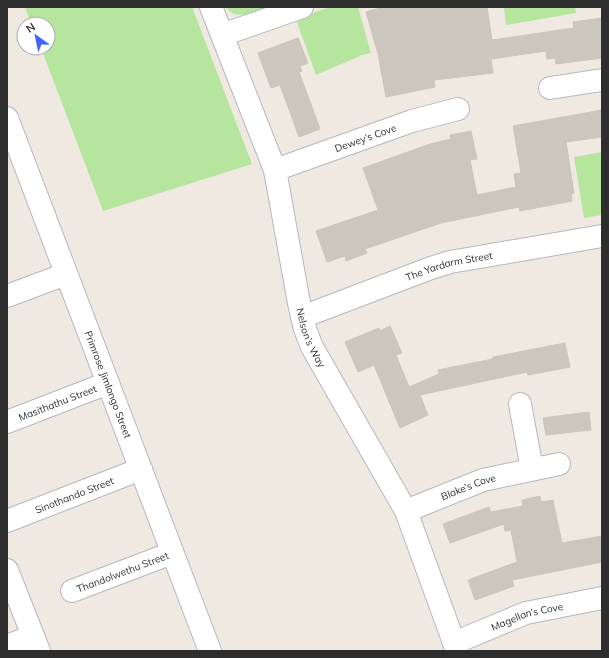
<svg xmlns="http://www.w3.org/2000/svg" width="609" height="658" font-family="Mulish,sans-serif">
<style>
.green{fill:#b6e59e}
.building{fill:#cbc7bf;stroke:#cbc5ba}
.lines{fill:none;stroke-linecap:round;stroke-linejoin:round}
.minor-casing{stroke:#b4b7c1;stroke-width:24}
.minor{stroke:#fff;stroke-width:22}
.labels{text-anchor:middle;dominant-baseline:central;stroke-width:3;stroke-linejoin:round;paint-order:stroke}
.street-label{font-size:10px;fill:#2e2e2e;stroke:#fff}
</style>
<rect width="100%" height="100%" fill="#efe9e1"/>
<g class="green">
<path d="M25,7h167l60,157 -149,47 -62,-163h7v-24h-17z"/>
<path d="M226,7h43c-14,4 -33,15 -43,0z"/>
<path d="M330,7h28l13,46 -9,2 -46,20 -20,-56z"/>
<path d="M504,7h71l1,6 -70,12z"/>
<path d="M602,152v63l-18,3 -10,-61z"/>
</g>
<g class="building">
<path d="M384,7h103l5,33 82,-12 -1,-6 29,-4v40l-46,6 -1,-6 -8,1 -1,-8 -55,8 2,14 -59,7 1,7 -49,10 -8,-43 -12,-42z"/>
<path d="M298,38l10,25 -8,3 2,5 -3,1 21,57 -21,8 -19,-52 -9,3 -13,-35z"/>
<path d="M602,110v27l-36,5 8,51 -3,1 1,7 -52,10 -1,-4 -78,16 -76,26 2,4 -21,8 -1,-5 -18,6 -11,-31 62,-21 -15,-42 67,-24 21,-5 -1,-4 21,-4 6,28 -7,1 7,35 39,-8 -2,-13 7,-1 -8,-47z"/>
<path d="M390,326l12,27 -6,2 13,32 30,-13 -1,-4 55,-11v-2l72,-14 5,24 -42,8 -1,-3 -107,23 8,20 -28,13 -26,-63 -16,7 -13,-30 34,-14 1,3z"/>
<path d="M589,412l2,18 -45,5 -3,-17z"/>
<path d="M540,496l1,6 12,-2 9,43 40,-7v26l-90,18 2,6 -39,14 -7,-20 49,-18 -6,-32 -6,1 -1,-7 -54,19 -7,-19 46,-17 2,5 32,-6 -1,-6z"/>
</g>
<g class="lines">
<g class="minor-casing">
<g id="minor">
<path id="s1" d="M211,7l64,163 24,133 6,26 7,18 94,164 51,140"/>
<path d="M222,35l80,-28"/>
<path d="M550,88l52,-8"/>
<path id="s2" d="M7,118l203,533"/>
<path id="s3" d="M275,170l137,-49 46,-12"/>
<path d="M7,296l59,-22"/>
<path id="s4" d="M302,317l129,-49 19,-6 152,-26"/>
<path d="M520,404l12,65"/>
<path id="s5" d="M7,422l101,-39"/>
<path id="s6" d="M406,511l77,-31 76,-16"/>
<path id="s7" d="M7,521l134,-52"/>
<path d="M7,570l32,81"/>
<path id="s8" d="M72,591l100,-38"/>
<path id="s9" d="M454,643l72,-30 76,-15"/>
<path d="M7,646l26,-10"/>
</g>
</g>
<use href="#minor" class="minor"/>
</g>
<g class="labels">
<g class="street-label">
<text stroke="none"><textPath href="#s3" startOffset="96">Dewey’s Cove</textPath></text>
<text stroke="none"><textPath href="#s4" startOffset="156">The Yardarm Street</textPath></text>
<text stroke="none"><textPath href="#s1" startOffset="347">Nelson’s Way</textPath></text>
<text stroke="none"><textPath href="#s2" startOffset="285">Primrose Jimlongo Street</textPath></text>
<text stroke="none"><textPath href="#s5" startOffset="54">Masithathu Street</textPath></text>
<text stroke="none"><textPath href="#s6" startOffset="67">Blake’s Cove</textPath></text>
<text stroke="none"><textPath href="#s7" startOffset="72">Sinothando Street</textPath></text>
<text stroke="none"><textPath href="#s8" startOffset="54">Thandolwethu Street</textPath></text>
<text stroke="none"><textPath href="#s9" startOffset="78">Magellan’s Cove</textPath></text>
</g>
</g>
<rect width="609" height="658" fill="none" stroke="#2e2e2e" stroke-width="16"/>
<g transform="translate(36 36) rotate(327)"><circle r="19" fill="#ffffff" stroke="#ababab"/>
<path d="M0-3L7 15L0 10L-7 15Z" fill="#4264fb"/>
<text y="-6" font-size="11" font-weight="bold" text-anchor="middle" fill="#2e2e2e">N</text>
</g>
</svg>
